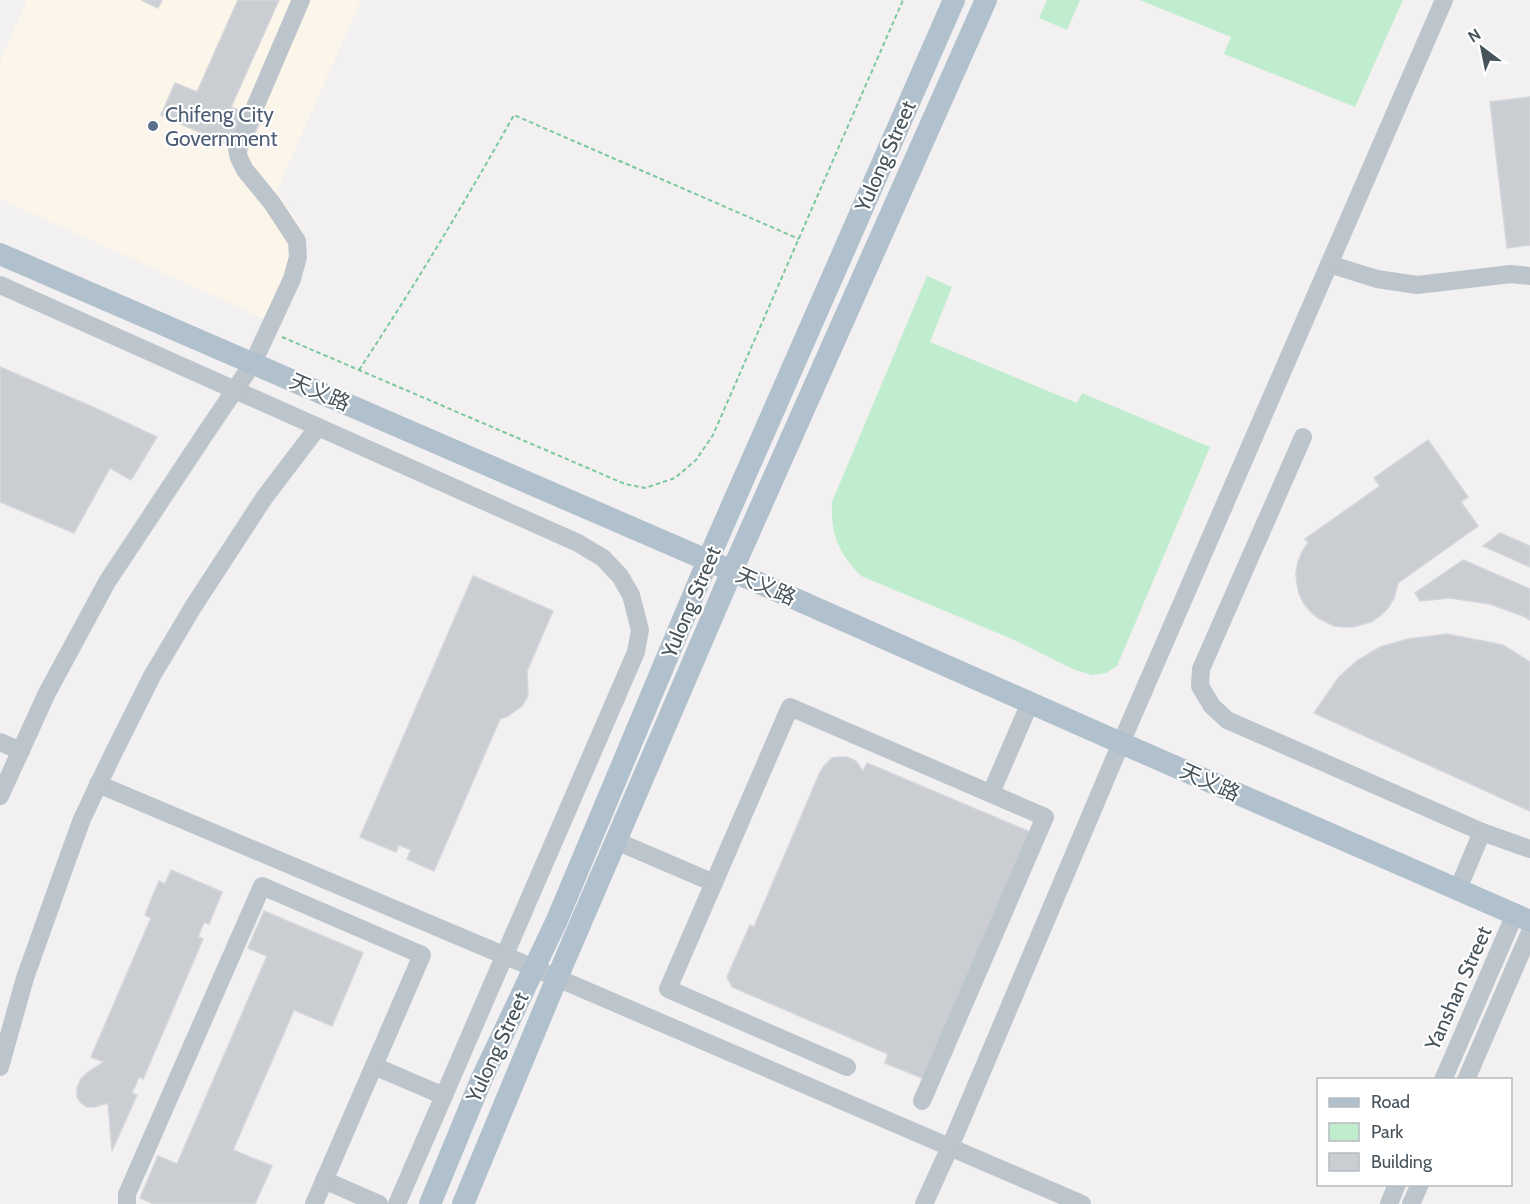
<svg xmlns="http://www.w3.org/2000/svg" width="1530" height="1204" font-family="Cabin,'Noto Sans SC',sans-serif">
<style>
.commercial{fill:#fbf5ea}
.green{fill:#c1edcf}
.building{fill:#cacdd2;stroke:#d4d6db;stroke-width:1.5}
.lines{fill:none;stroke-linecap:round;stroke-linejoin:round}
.path{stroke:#7ac99e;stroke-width:2;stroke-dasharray:4.5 3;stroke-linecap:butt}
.minor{stroke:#bcc5cc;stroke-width:18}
.major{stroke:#b1c0cd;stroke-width:22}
.service-dot{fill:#5c6f8a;stroke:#fff;stroke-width:2}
.labels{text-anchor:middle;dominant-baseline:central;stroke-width:4.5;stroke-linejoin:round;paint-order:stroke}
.service-label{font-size:21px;fill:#4e5e75;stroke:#fff;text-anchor:start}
.street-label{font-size:21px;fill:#48545c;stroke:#fff}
</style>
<rect width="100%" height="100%" fill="#f2f0f0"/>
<path class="commercial" d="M27,0h334l-84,190 25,40 6,25 -9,27 -21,43 -278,-126v-137z"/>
<g class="green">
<path d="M1047,0h33l-13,30 -28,-12z"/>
<path d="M1140,0h263l-48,107 -131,-53 7,-17z"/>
<path d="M927,276l25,11 -22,55 147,61 5,-10 128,54 -93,219 -11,7 -14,2 -17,-5 -63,-31 -151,-63c-23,-24 -30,-41 -29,-74z"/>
</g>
<g class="building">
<path d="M141,0h21l-4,8z"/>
<path d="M238,0h41l-48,107 30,13 -15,33 -85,-38 14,-32 22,9z"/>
<path d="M1530,97v148l-23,3 -17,-146z"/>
<path d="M0,367l95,41 62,29 -26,43 -21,-12 -36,65 -74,-31z"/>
<path d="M1428,440l40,57 -7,5 17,24 -80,57 -4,15 -6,10 -8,8 -9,6 -18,5h-9l-10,-1 -16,-8 -7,-6 -7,-8 -5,-10 -2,-10 -1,-11 2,-11 4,-10 6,-9 -3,-4 75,-53 -6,-8z"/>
<path d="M1500,533l30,13v21l-47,-21z"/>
<path d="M1463,560l67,29v31l-7,-4 -33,-12 -40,-6 -30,3 -5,-8z"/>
<path d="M473,576l80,35 -26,60 1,25 -6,10 -14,10 -8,3 -66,152 -27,-12 4,-9 -12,-5 -3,7 -36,-15z"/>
<path d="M1447,634l56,11 27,17v149l-216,-98 25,-36 19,-17 22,-13 28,-8z"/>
<path d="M838,757h9l9,4 7,10 4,-8 168,71 -106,247 -44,-18 3,-9 -156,-67 -5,-10 23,-52 4,2 66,-155 4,-6 8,-8z"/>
<path d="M171,870l51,22 -13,32 -5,-2 -6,15 5,2 -60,140 -4,-2 -7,16 5,2 -25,56 -4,-48 -14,4h-7l-7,-5 -3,-5v-9l4,-9 7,-7 16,-10 -13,-5 60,-139 -6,-3 14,-34 6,3z"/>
<path d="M264,911l99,42 -31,73 -38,-16 -61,140 39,16 -17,38h-101l-14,-6 18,-42 19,8 90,-208 -19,-8z"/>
</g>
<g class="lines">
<g class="path">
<path d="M282,337l343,147 20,4 30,-10 21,-18 17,-25 190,-435"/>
<path d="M359,370c55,-83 106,-168 155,-255l285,124"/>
</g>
<g class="minor">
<path d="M1329,264l48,15 40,6 94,-11 19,2"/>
<path d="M0,285l578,258 25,15 17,18 11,19 9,35 -4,22 -239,552"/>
<path d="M1303,437l-102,232 -1,17 12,20 15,14 255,112 48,17"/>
<path d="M0,742l21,9"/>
<path d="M98,784l436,184 548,236"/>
<path d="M991,793l39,-90"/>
<path d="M0,796l47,-103 60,-111 98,-148 48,-71 39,-84 6,-22 -1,-16 -25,-38 -27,-33 -6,-12 -2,-9 64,-149"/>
<path d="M616,841l98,42"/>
<path d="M1458,889l24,-57"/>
<path d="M374,1066l70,30"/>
<path d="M0,1067l25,-89 36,-101 21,-58 30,-63 40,-80 41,-69 71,-109 54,-71"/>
<path d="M847,1067l-179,-78 122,-282 255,110 -123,284"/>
<path d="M1443,1080l72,-166"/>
<path d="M1466,1080l64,-148"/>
<path d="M324,1180l55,24"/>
<path d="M127,1204v-10l135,-308 160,69 -108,249"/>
<path d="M924,1204l26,-57 171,-404 323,-743"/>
<path d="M1389,1204l8,-20"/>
<path d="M1411,1204l9,-20"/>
</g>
<g class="major">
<path d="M0,254l732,317 389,172 409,178"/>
<path d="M430,1204l52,-126 75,-158 151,-360 246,-560"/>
<path d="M463,1204l94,-226 175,-407 254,-571"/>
</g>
</g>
<circle class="service-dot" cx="153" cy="126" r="6"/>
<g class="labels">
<g class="service-label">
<text x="165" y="114">Chifeng City<tspan x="165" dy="24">Government</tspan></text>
</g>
<g class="street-label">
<text transform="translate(885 156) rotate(-66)">Yulong Street</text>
<text transform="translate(320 392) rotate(23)">天义路</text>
<text transform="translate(766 586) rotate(24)">天义路</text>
<text transform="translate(691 602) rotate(-67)">Yulong Street</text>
<text transform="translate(1210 782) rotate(24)">天义路</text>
<text transform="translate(1458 988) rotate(-66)">Yanshan Street</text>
<text transform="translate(497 1047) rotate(-65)">Yulong Street</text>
</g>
</g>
<rect x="1317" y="1078" width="195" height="108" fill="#ffffff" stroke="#b6bbbe" stroke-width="1.5"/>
<rect x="1329" y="1098" width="30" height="9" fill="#b1c0cd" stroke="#b6bbbe" stroke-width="1.5"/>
<text x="1371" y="1108" font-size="18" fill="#48545c">Road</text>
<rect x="1329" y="1123" width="30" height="18" fill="#c1edcf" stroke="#b6bbbe" stroke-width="1.5"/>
<text x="1371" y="1138" font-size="18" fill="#48545c">Park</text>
<rect x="1329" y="1153" width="30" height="18" fill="#cacdd2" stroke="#b6bbbe" stroke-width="1.5"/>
<text x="1371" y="1168" font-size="18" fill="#48545c">Building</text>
<g transform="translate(1482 48) rotate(328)" stroke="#ffffff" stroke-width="4.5" paint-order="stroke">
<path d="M0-4.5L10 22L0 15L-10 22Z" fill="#48545c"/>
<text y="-9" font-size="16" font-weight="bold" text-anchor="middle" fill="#48545c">N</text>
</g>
</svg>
